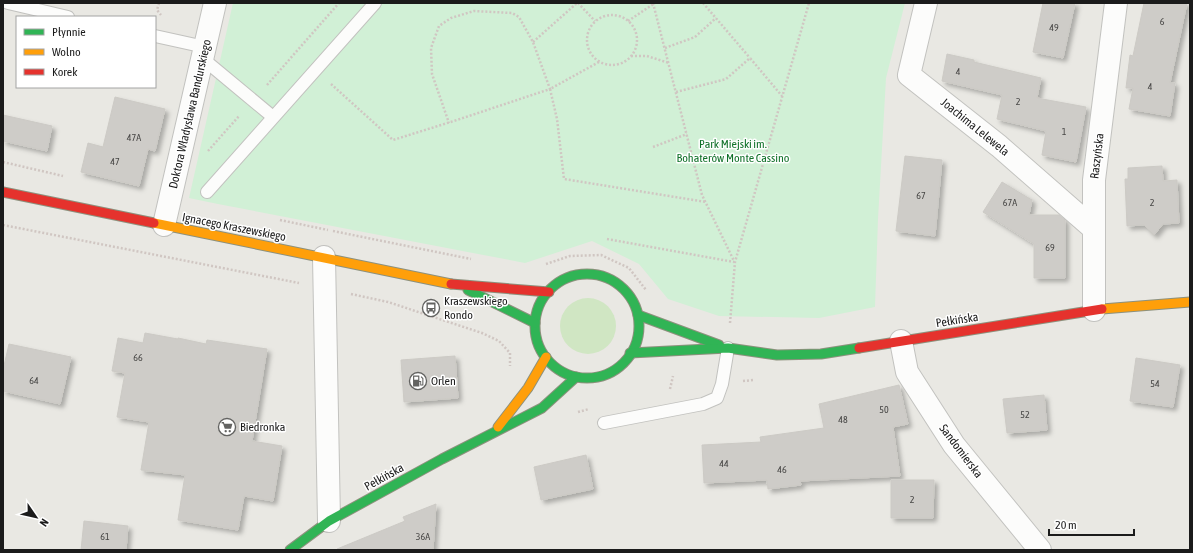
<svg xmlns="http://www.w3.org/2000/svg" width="1193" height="553" font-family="'Asap Condensed',sans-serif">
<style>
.grass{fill:#d0e6c3}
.park{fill:#d1f0d6}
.building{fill:#ceccc8;stroke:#cccac5;filter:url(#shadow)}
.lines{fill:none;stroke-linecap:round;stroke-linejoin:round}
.lane-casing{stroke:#c2c2bf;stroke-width:14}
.street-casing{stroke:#c2c2bf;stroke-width:24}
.fast-casing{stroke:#8d917d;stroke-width:11}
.slow-casing{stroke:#8d917d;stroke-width:11}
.jam-casing{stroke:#8d917d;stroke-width:11}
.path{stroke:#d0c6c2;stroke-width:2.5;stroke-dasharray:2 2;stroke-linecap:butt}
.lane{stroke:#fcfcfb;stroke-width:12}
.street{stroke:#fcfcfb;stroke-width:22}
.fast{stroke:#30b455;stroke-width:9}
.slow{stroke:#ff9f0a;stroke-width:9}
.jam{stroke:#e5322d;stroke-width:9}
.labels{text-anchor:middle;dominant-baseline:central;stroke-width:3;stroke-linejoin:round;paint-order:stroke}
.number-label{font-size:10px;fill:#484746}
.street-label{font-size:12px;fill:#1b1b1b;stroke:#fff}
.park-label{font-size:12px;fill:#107129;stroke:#fff}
.poi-label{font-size:12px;fill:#1b1b1b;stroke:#fff;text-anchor:start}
</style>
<defs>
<filter id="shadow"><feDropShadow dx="3.5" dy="3.5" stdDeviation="2" flood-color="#0004"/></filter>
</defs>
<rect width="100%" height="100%" fill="#e9e8e3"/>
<circle class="grass" cx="588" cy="326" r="28"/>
<path class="park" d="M233,3h672l-19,75 -8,141 -3,88 -56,11 -100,-2 -51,-17 -29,-35 -47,-23 -67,22 -307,-59 -29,-6z"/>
<g class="building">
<path d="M1043,3h32l-12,55 -30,-6z"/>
<path d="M1144,3h43l-17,80h5l-5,33 -41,-7 4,-21h-7l4,-33 3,1z"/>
<path d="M947,54l27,6v2l67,16 -4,20 49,9 -10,55 -34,-7 4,-24 -49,-12 5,-24 -60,-14z"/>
<path d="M115,97l50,12 -10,42 -7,-2 -9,37 -58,-14 7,-29 15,4z"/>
<path d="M3,115l49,11 -5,25 -44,-10z"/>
<path d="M905,156l37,4 -7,76 -39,-5z"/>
<path d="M1162,166l1,15 14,-1 2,43 -16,1 -9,11 -10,-10 -17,1 -2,-47h3v-11z"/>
<path d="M1002,182l30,18 -3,15h30l6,5v58h-31v-34l-51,-32z"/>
<path d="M145,333l33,6v-1l28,6 1,-4 60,9 -15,92 30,5 -9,55 -29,-5 -6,34 -60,-10 7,-45 -44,-5 8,-48 -32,-5 8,-44 -13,-2 6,-33 25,5z"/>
<path d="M9,344l62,13 -11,47 -57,-13v-21z"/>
<path d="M455,356l3,42 -54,4 -3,-42z"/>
<path d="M1136,358l44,7 -7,42 -43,-6z"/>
<path d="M899,385l9,39 -15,3 7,49 -100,5 1,4 -33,4 -1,-9 -63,3 -2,-38 59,-3 -1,-5 64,-9 -5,-24z"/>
<path d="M1044,395l3,35 -40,3 -4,-34z"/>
<path d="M586,455l7,34 -52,11 -7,-33z"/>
<path d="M891,480h43l-1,38h-42z"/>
<path d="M436,504l-3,46h-96v-1l68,-28 -2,-4z"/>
<path d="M84,521l44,5 -2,24h-45z"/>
</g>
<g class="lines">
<g class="lane-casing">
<g id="lane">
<path d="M8,3l60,14"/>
<path d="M155,36l50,11"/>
<path d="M202,58l71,59"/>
<path d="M207,192l168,-189"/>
<path d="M604,423l99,-19 14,-6 5,-14 6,-36"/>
</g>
</g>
<g class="street-casing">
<g id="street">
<path d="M926,3l-17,72 90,71 95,83"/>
<path d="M164,225l51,-222"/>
<path d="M324,257l5,264"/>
<path d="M1094,310v-130l22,-177"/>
<path d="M901,341l6,31 47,73 86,105"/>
</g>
</g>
<g class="fast-casing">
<g id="fast">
<circle cx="587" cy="326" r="52"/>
<path d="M468,290l67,33"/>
<path d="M638,315l81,30"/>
<path d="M630,353l98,-5 49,7 44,-1 38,-6"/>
<path d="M290,550l39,-29 113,-62 100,-51 34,-31"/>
</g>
</g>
<g class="slow-casing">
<g id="slow">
<path d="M154,223l297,61"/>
<path d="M1102,309l88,-7"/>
<path d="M498,427l30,-39 18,-31"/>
</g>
</g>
<g class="jam-casing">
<g id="jam">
<path d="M3,192l151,31"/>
<path d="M451,284l98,8"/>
<path d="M859,348l243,-39"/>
</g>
</g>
<g class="path">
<path d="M159,3l-2,7 4,5"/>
<path d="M578,3l17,18"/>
<path d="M653,3l49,192 32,66"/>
<path d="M703,3l47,55"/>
<circle cx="612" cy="40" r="25"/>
<path d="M628,21l27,-18"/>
<path d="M533,42l44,-39"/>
<path d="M665,48l30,-11 21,-19"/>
<path d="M631,56h16l22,7"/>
<path d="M599,62l-49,27 7,30 7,60 142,23"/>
<path d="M331,84l62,56 64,-20 93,-31 -17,-47 -14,-25 -7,-4 -38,-2 -23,7 -12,8 -8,22 1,26 17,49"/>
<path d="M267,85l72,-82"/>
<path d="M676,92l50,-13 24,-21 32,38"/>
<path d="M653,147l34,-13"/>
<path d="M208,151l31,-35"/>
<path d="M3,162l60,14"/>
<path d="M280,220l48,10"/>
<path d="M3,225l296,58"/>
<path d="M333,231l138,28"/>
<path d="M607,239l127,23"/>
<path d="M546,264l24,-8 31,-1 28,13 17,22"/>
<path d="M351,294l37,8 94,31 17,8 11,12v13"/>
<path d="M730,323l5,-61 74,-259"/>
<path d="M743,381l11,-1"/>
<path d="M670,389l3,-13"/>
<path d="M578,412l11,-3"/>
</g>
<use href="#lane" class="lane"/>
<use href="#street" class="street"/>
<use href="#fast" class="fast"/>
<use href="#slow" class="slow"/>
<use href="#jam" class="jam"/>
</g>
<defs>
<g id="bus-ring" transform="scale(0.9)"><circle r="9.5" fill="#fff" stroke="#636361" stroke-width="1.5"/><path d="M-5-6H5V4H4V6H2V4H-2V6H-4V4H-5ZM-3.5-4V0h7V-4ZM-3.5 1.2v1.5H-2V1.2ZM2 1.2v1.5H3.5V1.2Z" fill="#636361"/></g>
<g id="fuel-ring" transform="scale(0.9)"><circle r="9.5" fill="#fff" stroke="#636361" stroke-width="1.5"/><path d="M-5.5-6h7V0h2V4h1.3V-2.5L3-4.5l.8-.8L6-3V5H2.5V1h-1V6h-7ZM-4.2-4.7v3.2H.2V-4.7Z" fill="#636361"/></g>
<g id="supermarket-ring" transform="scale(0.9)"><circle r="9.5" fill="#fff" stroke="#636361" stroke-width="1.5"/><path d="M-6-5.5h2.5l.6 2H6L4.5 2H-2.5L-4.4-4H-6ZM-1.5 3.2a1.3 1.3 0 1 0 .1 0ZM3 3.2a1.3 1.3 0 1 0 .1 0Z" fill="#636361"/></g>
</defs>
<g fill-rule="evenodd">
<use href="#bus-ring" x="431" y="308"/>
<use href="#fuel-ring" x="418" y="381"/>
<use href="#supermarket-ring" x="227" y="427"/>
</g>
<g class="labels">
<g class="number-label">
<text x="1162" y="21">6</text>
<text x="1054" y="27">49</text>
<text x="958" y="71">4</text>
<text x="1150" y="86">4</text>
<text x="1018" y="101">2</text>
<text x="1064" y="131">1</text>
<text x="134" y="137">47A</text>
<text x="115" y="161">47</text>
<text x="921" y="195">67</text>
<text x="1010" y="202">67A</text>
<text x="1152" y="202">2</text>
<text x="1050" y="247">69</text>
<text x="138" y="357">66</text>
<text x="34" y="380">64</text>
<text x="1155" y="383">54</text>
<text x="884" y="409">50</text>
<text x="1025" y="414">52</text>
<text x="843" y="419">48</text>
<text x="724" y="463">44</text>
<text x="782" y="469">46</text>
<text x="912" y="499">2</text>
<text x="105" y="536">61</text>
<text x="423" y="536">36A</text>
</g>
<g class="street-label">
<text transform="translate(190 114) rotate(-77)">Doktora Władysława Bandurskiego</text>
<text transform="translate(975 127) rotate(39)">Joachima Lelewela</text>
<text transform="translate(1097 156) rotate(-83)">Raszyńska</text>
<text transform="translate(234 227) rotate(11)">Ignacego Kraszewskiego</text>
<text transform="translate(957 320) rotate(-9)">Pełkińska</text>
<text transform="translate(961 451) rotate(53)">Sandomierska</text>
<text transform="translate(384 477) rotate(-29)">Pełkińska</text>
</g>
<g class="park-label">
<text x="733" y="144">Park Miejski im.<tspan x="733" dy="14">Bohaterów Monte Cassino</tspan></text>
</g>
<g class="poi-label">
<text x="444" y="301">Kraszewskiego<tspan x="444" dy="14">Rondo</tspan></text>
<text x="431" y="381">Orlen</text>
<text x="240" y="427">Biedronka</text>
</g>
</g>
<rect width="1193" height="553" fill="none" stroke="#1b1b1b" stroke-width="8"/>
<rect x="16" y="16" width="140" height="72" fill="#ffffff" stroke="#a4a4a4"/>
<rect x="24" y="29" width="20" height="6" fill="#30b455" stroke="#a4a4a4"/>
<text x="52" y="36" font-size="12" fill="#1b1b1b">Płynnie</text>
<rect x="24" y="49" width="20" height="6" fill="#ff9f0a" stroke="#a4a4a4"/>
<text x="52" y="56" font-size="12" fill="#1b1b1b">Wolno</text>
<rect x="24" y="69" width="20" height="6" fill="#e5322d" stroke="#a4a4a4"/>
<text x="52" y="76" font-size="12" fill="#1b1b1b">Korek</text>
<g transform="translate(36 517) rotate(124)" stroke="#ffffff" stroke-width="3" paint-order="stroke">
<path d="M0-3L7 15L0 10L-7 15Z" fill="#1b1b1b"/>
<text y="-6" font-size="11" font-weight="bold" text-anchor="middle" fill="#1b1b1b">N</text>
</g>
<path d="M1049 529v6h85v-6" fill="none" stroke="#1b1b1b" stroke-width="2"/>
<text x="1055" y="529" font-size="12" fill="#1b1b1b" stroke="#ffffff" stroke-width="3" paint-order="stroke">20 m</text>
</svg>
